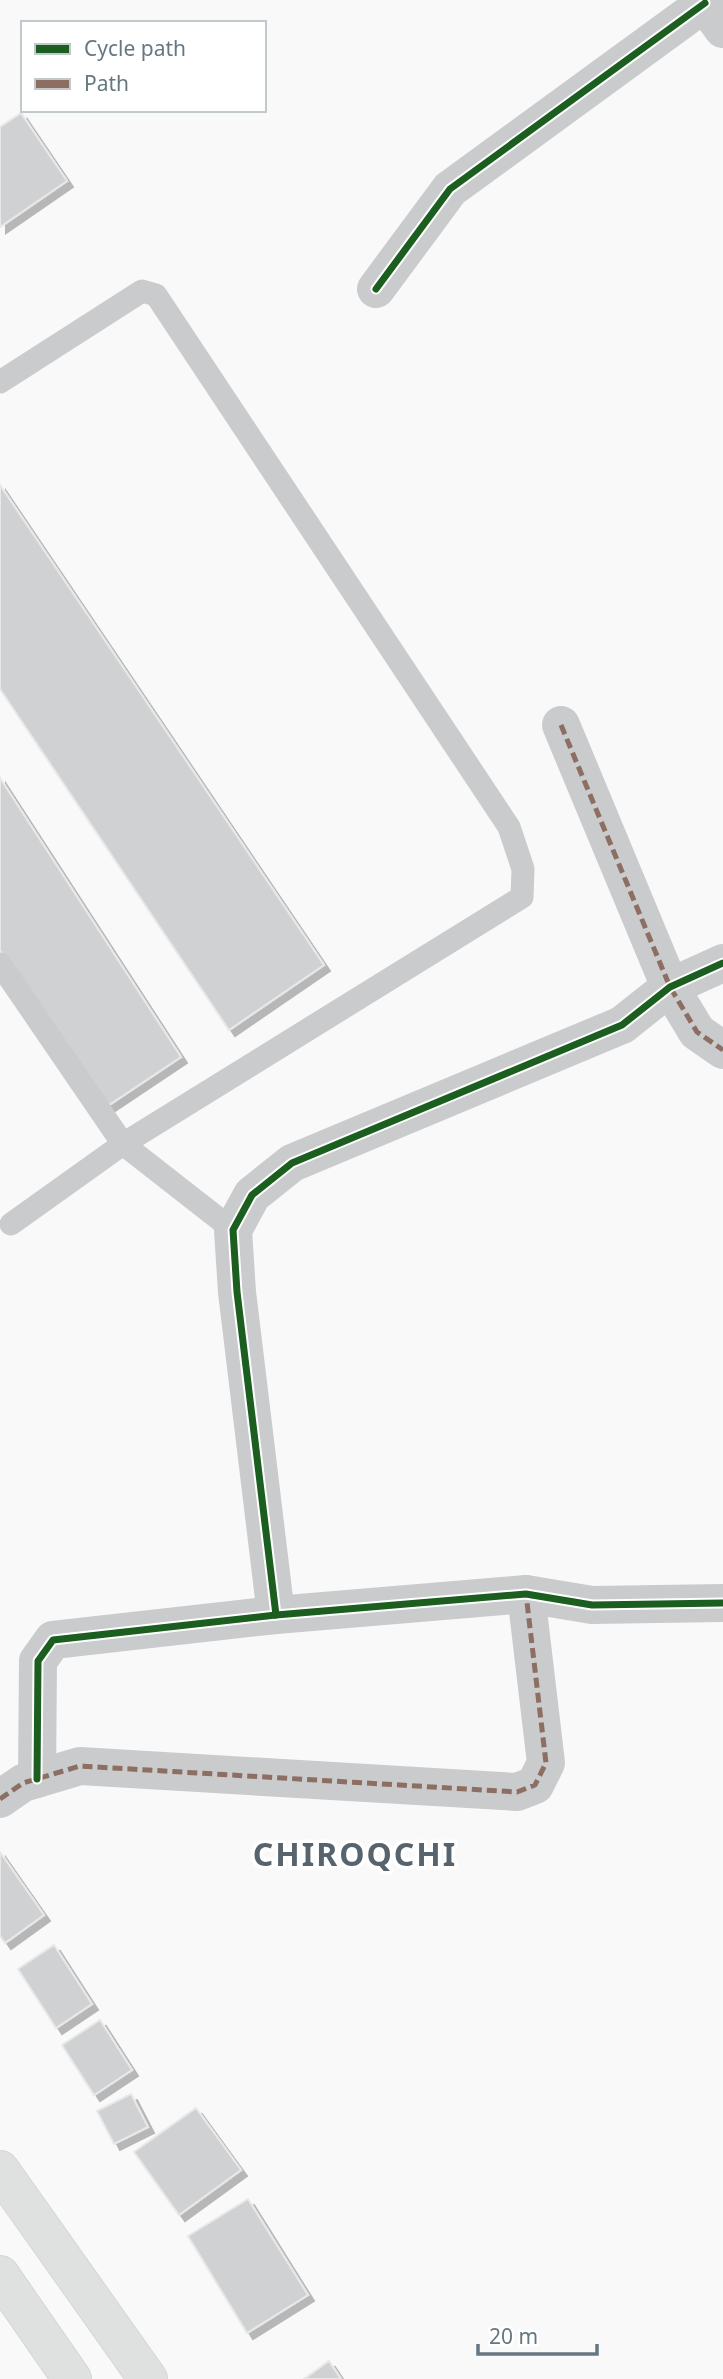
<svg xmlns="http://www.w3.org/2000/svg" width="723" height="2379" font-family="'Noto Sans',sans-serif">
<style>
.building{fill:#cfd1d2;stroke:#e8e8e8;stroke-width:2;filter:url(#shadow)}
.lines{fill:none;stroke-linecap:round;stroke-linejoin:round}
.primary-casing{stroke:#d5d6d7;stroke-width:40}
.lane{stroke:#cacbcc;stroke-width:23}
.street{stroke:#cacbcc;stroke-width:38}
.primary{stroke:#dfe0e0;stroke-width:38}
.quiet{stroke:#8d6e63;stroke-width:5;stroke-dasharray:10 5;stroke-linecap:butt}
.cycleway-casing{stroke:#fff;stroke-width:11}
.cycleway{stroke:#1b5e20;stroke-width:7}
.labels{text-anchor:middle;dominant-baseline:central;stroke-width:7;stroke-linejoin:round;paint-order:stroke}
.district-label{font-size:32px;font-weight:bold;letter-spacing:2px;fill:#57646d;stroke:#fff}
</style>
<defs>
<filter id="shadow"><feDropShadow dx="6" dy="6" stdDeviation="0" flood-color="#0004"/></filter>
</defs>
<rect width="100%" height="100%" fill="#f9f9f9"/>
<g class="building">
<path d="M21,113l46,68 -67,46v-100z"/>
<path d="M0,485l324,480 -95,65 -229,-341z"/>
<path d="M0,778l181,279 -78,52 -103,-159z"/>
<path d="M0,1852l44,63 -39,28 -5,-7z"/>
<path d="M54,1945l38,59 -36,24 -38,-59z"/>
<path d="M100,2020l32,50 -38,25 -32,-50z"/>
<path d="M131,2094l17,33 -34,17 -17,-33z"/>
<path d="M196,2108l45,62 -62,45 -45,-63z"/>
<path d="M248,2199l60,96 -61,38 -59,-97z"/>
<path d="M329,2361l12,18h-37z"/>
</g>
<g class="lines">
<g class="primary-casing">
<g id="primary">
<path d="M0,2170l148,209"/>
<path d="M0,2275l72,104"/>
</g>
</g>
<g class="lane">
<path d="M0,382l142,-91 14,4 353,532 14,42 -1,28 -399,247 -112,80"/>
<path d="M0,964l123,180 110,86"/>
</g>
<g class="street">
<path d="M702,0l21,29"/>
<path d="M376,289l74,-100 255,-186"/>
<path d="M561,725l109,262 27,45 26,18"/>
<path d="M276,1615l-39,-323 -4,-62 19,-35 40,-32 330,-138 48,-38 53,-24"/>
<path d="M37,1779l1,-118 15,-21 223,-25 250,-21 66,11 131,-2"/>
<path d="M0,1799l23,-16 57,-17 437,26 18,-7 11,-22 -20,-169"/>
</g>
<use href="#primary" class="primary"/>
<g class="quiet">
<path d="M561,725l109,262 27,45 26,18"/>
<path d="M0,1799l23,-16 57,-17 437,26 18,-7 11,-22 -20,-169"/>
</g>
<g class="cycleway-casing">
<g id="cycleway">
<path d="M376,289l74,-100 255,-186"/>
<path d="M276,1615l-39,-323 -4,-62 19,-35 40,-32 330,-138 48,-38 53,-24"/>
<path d="M37,1779l1,-118 15,-21 223,-25 250,-21 66,11 131,-2"/>
</g>
</g>
<use href="#cycleway" class="cycleway"/>
</g>
<g class="labels">
<g class="district-label">
<text x="355" y="1853">CHIROQCHI</text>
</g>
</g>
<rect x="21" y="21" width="245" height="91" fill="#ffffff" stroke="#c2c9cd" stroke-width="2"/>
<rect x="35" y="44" width="35" height="10" fill="#1b5e20" stroke="#c2c9cd" stroke-width="2"/>
<text x="84" y="56" font-size="21" fill="#667781">Cycle path</text>
<rect x="35" y="79" width="35" height="10" fill="#8d6e63" stroke="#c2c9cd" stroke-width="2"/>
<text x="84" y="91" font-size="21" fill="#667781">Path</text>
<path d="M478 2344v10h119v-10" fill="none" stroke="#667781" stroke-width="3.5"/>
<text x="489" y="2344" font-size="21" fill="#667781" stroke="#ffffff" stroke-width="5" paint-order="stroke">20 m</text>
</svg>
